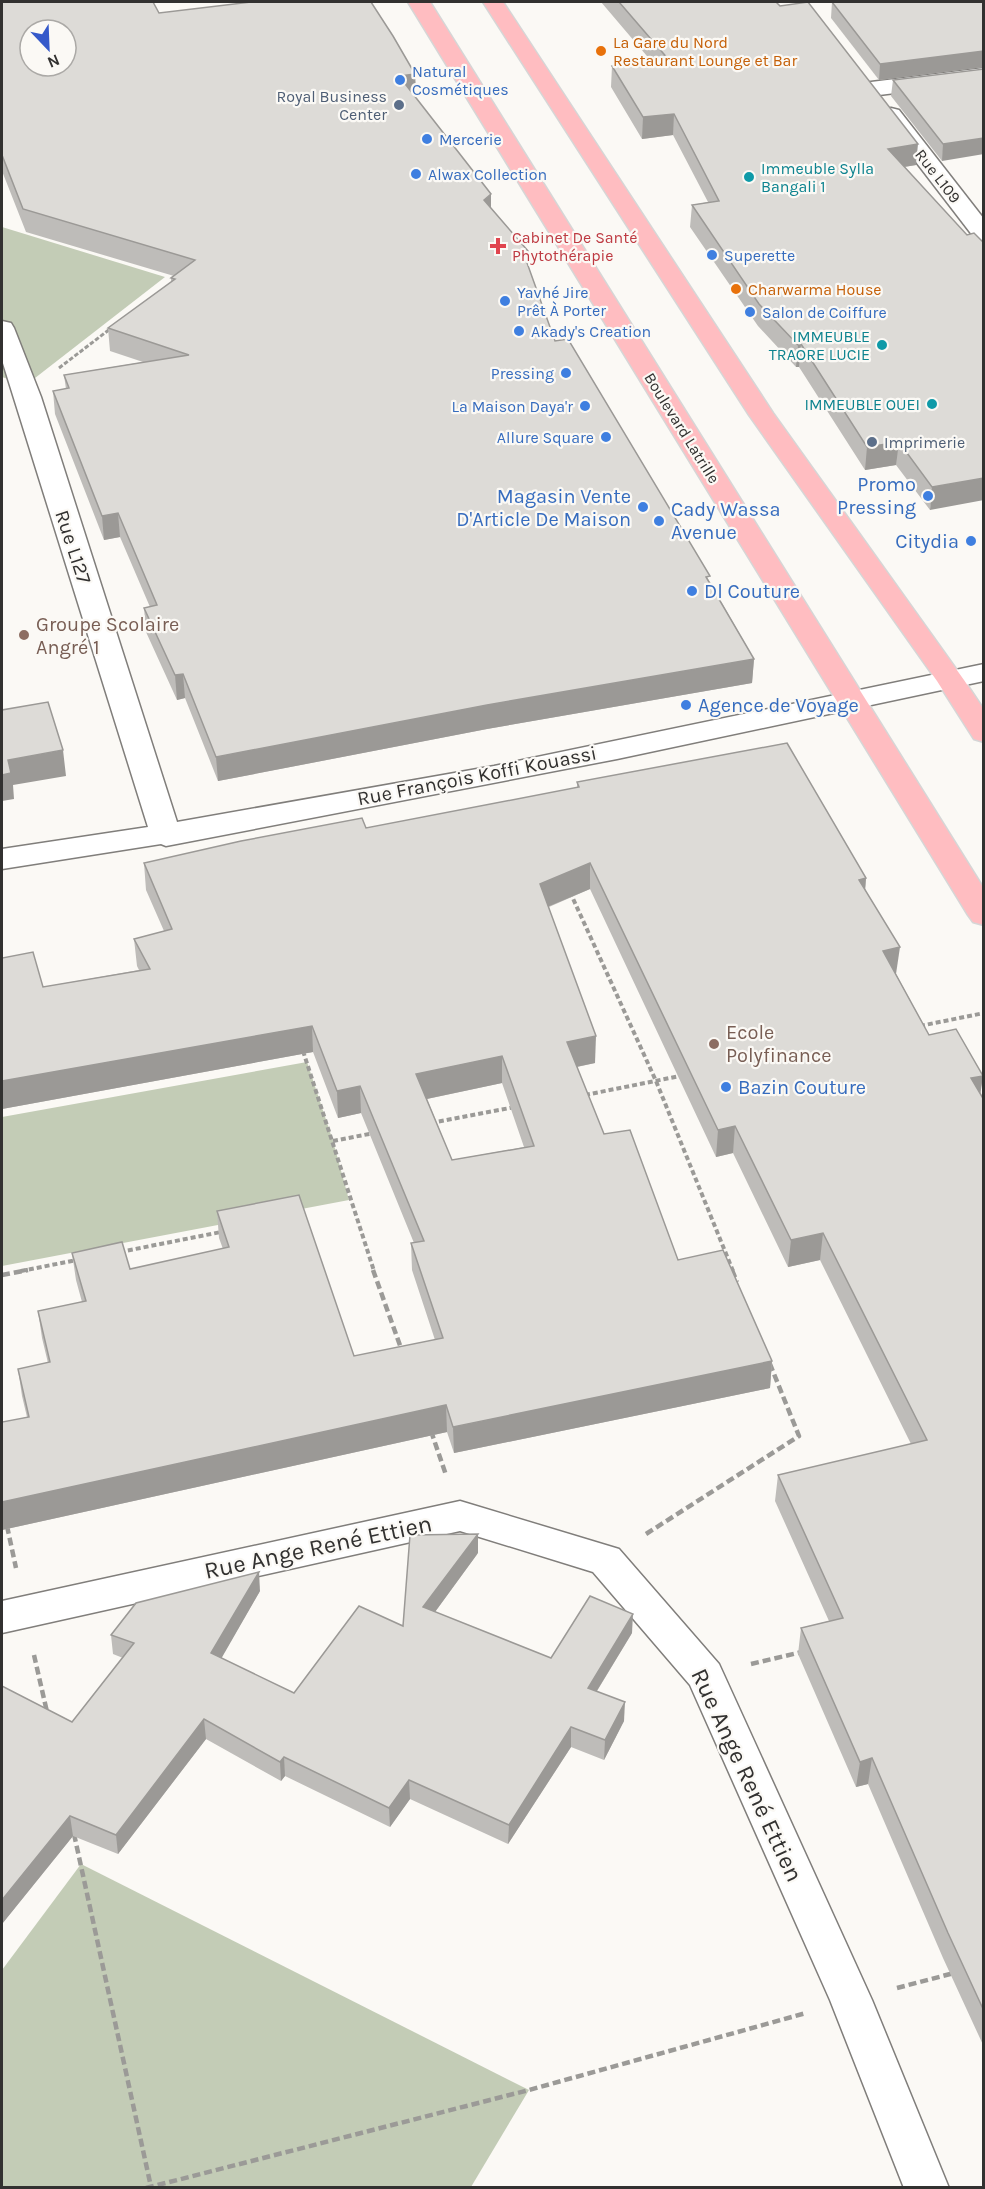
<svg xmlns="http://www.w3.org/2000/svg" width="985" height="2189" font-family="Karla,sans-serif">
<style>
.green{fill:#c3ccb6}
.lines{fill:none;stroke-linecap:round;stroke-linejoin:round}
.minor-casing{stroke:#807e7b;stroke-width:3}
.major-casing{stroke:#d6d6d6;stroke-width:3}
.path-far2{stroke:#9b9a97;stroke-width:3;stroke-dasharray:4.5 2;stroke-linecap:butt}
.path-far1{stroke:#9b9a97;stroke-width:4;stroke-dasharray:5 3;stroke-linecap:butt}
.path{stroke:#9b9a97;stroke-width:4.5;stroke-dasharray:8 4;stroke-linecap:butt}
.minor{fill:#fff;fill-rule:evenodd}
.major{fill:#ffbdc1;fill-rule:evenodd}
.wall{fill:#bebcb9;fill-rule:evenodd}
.shaded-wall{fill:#9b9996}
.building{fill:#dddbd7;stroke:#9b9996;stroke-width:1.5;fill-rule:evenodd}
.food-dot{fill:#e8710a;stroke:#fbf9f5;stroke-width:2}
.shop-dot{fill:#3f7fe0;stroke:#fbf9f5;stroke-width:2}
.service-dot{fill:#5c6f8a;stroke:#fbf9f5;stroke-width:2}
.culture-dot{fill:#0f9aa8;stroke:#fbf9f5;stroke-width:2}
.health-dot{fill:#e0444e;stroke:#fbf9f5;stroke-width:2}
.education-dot{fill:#8d6e63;stroke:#fbf9f5;stroke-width:2}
.labels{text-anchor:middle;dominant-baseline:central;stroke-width:4.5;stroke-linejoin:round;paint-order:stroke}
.far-food-label{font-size:16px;fill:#c56008;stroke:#fbf9f5;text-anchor:start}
.far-shop-label{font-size:16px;fill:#366cbe;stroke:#fbf9f5;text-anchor:start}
.far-service-label{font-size:16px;fill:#4e5e75;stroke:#fbf9f5;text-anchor:end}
.far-culture-label{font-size:16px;fill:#0d838f;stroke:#fbf9f5;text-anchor:end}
.far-street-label{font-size:16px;fill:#323130;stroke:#fbf9f5}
.far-health-label{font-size:16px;fill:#be3a42;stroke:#fbf9f5;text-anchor:start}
.shop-label{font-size:20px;fill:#366cbe;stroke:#fbf9f5;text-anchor:start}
.street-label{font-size:20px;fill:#323130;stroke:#fbf9f5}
.education-label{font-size:20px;fill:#785e54;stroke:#fbf9f5;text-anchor:start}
.near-street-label{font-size:24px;fill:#323130;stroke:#fbf9f5}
</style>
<rect width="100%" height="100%" fill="#fbf9f5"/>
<g class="green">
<path d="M2,227l163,50 -139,108 -24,-8z"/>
<path d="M307,1062l26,79 16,59 -347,66v-149z"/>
<path d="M81,1864l448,226 -58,97h-469v-217z"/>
</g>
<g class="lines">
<g class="minor-casing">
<g id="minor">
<path d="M984,68v14l-113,14 -8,-2 -3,-5 3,-5 8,-2z"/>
<path d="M891,108l8,2 85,109v23l-8,-2 -96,-125 3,-5z"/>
<path d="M2,321l9,2 3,5 27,69 136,425 317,-56 490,-102v17l-367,78 -451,87 -5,-2 -159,25v-20l146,-22 -146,-467z"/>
<path d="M460,1501l159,48 100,115 153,336 77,188h-45l-74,-188 -140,-315 -97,-113 -133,-41 -458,102v-32z"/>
</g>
</g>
<g class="major-casing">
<g id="major">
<path d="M408,2h22l554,887v36l-11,-3 -5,-7z"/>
<path d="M483,2h20l270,411 191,267 20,30v32l-10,-3 -37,-58 -188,-266z"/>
</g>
</g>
<g class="path-far2">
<path d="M59,368l51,-39"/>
<path d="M681,532l17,-2"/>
</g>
<g class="path-far1">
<path d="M570,892l86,189 77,190"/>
<path d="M920,1026l64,-13"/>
<path d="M303,1051l71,220"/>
<path d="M585,1095l95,-19"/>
<path d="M431,1123l84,-16"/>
<path d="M333,1141l41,-8"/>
<path d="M120,1252l101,-20"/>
<path d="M21,1271l56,-11"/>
</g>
<g class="path">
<path d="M373,1270l29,81"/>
<path d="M732,1270l5,12"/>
<path d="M2,1275l26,-5"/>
<path d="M431,1431l15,44"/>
<path d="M7,1526l9,42"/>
<path d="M646,1534l153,-98 -29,-72"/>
<path d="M34,1655l13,57"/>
<path d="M751,1664l51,-12"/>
<path d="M74,1834l77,353"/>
<path d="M897,1988l57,-15"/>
<path d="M146,2188l383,-98 277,-77"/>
</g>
<use href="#minor" class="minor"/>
<use href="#major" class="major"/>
</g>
<g class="wall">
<path d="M2,2l157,11 256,61 1,22h-1l76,112 37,43v14l27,76 155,241 44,77 -2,24 -265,46 -269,52 -33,-83 -8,2 -31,-68 -2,-24 6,-1 -30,-70 -16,3 -49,-126 -2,-23 13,-2 -2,-14 79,-13 -33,-11 -2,-23 63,-46v-4l3,-2 -148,-44 -24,-61z"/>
<path d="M601,2h175l140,163 -12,2 63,68 -37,275 -34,-45 -31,5 -66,-103h-3l-38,-41 -68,-99 2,-22 16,-3 -35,-67 -31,4 -31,-52 1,-21 40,-4z"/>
<path d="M832,2h152v65l-105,13 -48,-62z"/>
<path d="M984,69l-42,92 -51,-65 2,-16z"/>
<path d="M577,782l289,96 -1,11 31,85 33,61 54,41 -3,17 4,7v947l-41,-89 -75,-174 -12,3 -58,-133 3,-26 28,-7 -54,-120 3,-26 133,-31 -91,-184 -32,7 -55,-114 -17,4 -126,-268 -41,18 46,156 -18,4 27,67 74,126 94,101 -2,27 -316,65 -7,-21 -445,98v-107l25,-6 -5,-21 -4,-27 30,-6 -6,-25 -4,-27 44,-9 -6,-22 -4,-27 58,16 93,-20 -4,-11 -2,-27 137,145 81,-16 -23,-70 -1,-27h3l-53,-130 -23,5 -25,-66 -311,57v-151l41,29 96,-17 -2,-4 -3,-27 30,-8 -18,-41 -2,-27 222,-35 211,-40zM502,1083l22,64 -72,13 -25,-61z"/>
<path d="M478,1553l-43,59 116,46 81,-25 -35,58 27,30 -20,39 -33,-13 -63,97 -98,-45 -20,28 -105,-51 -4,5 -75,-42 -88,115 -45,-18 -71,88v-238l70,36 51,-64 -10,-4 -2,-19 149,-44 -39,67 73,35 109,-67z"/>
</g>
<g class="shaded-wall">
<path d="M984,51v16l-105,13 1,-16z"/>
<path d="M415,74l1,22 -16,2 -1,-22z"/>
<path d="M674,114l-1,21 -31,4 1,-22z"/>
<path d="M984,138v16l-42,7 1,-17z"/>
<path d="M918,144l-2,21 -31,5 3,-21z"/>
<path d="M491,194v23l-7,-17z"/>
<path d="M801,344l-2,23h-3l2,-22z"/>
<path d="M899,442l-3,23 -31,5 2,-23z"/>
<path d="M984,478v22l-54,10 2,-23z"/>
<path d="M118,513l2,24 -16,3 -2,-24z"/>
<path d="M754,659l-2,24 -265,46 -269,52 -2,-24 271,-52z"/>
<path d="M183,674l2,24 -8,2 -2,-25z"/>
<path d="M63,750l3,26 -53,9 1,14 -12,2v-26l6,-15z"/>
<path d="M590,863v26l-50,21v-26z"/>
<path d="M866,878l-2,27 -5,-25z"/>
<path d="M900,947l-4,27 -16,4 3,-27z"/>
<path d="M312,1026l1,26 -311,57v-28z"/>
<path d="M596,1036l-1,27 -29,6 1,-27z"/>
<path d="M502,1056v27l-85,18 -1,-27z"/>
<path d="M983,1076l-4,27 -8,-25z"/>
<path d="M360,1086l1,27 -23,5 -1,-27z"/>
<path d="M735,1126l-2,27 -17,4 2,-27z"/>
<path d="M823,1233l-3,27 -32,7 3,-27z"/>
<path d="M772,1361l-2,27 -316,65 -1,-26z"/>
<path d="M446,1405l1,27 -445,98v-28z"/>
<path d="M478,1534v19l-54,74 -1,-20z"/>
<path d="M259,1572l1,19 -47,82 -2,-20z"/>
<path d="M633,1614l-1,19 -45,74 1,-19z"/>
<path d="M625,1702l-1,19 -20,39 1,-20z"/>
<path d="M204,1719l2,20 -88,115 -2,-19z"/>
<path d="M571,1727v20l-63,97 1,-19z"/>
<path d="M284,1757l1,19 -4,5 -1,-19z"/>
<path d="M872,1758l-4,26 -12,3 4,-25z"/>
<path d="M409,1780l1,19 -20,28 -1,-19z"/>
<path d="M70,1816l3,20 -71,88v-24z"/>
</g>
<g class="building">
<path d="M2,2h151l6,11 92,-11h120l22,34 22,38 -16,2 92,118 -7,6 44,51 -2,9 29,81 13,-2 142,237 -4,1 48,82 -267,46 -271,52 -33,-83 -8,1 -31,-67 13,-3 -39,-92 -16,3 -49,-125 16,-3 -5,-13 125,-20 -81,-27 67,-49 -4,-1 24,-18 -172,-51 -21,-54zM30,30h36v36h-36z"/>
<path d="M619,2h157l4,4 28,-4 110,142 -30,5 79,86 7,-2 10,10v235l-52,9 -33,-45 -32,5 -66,-103 -3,1 -39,-41 -67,-99 27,-4 -45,-87 -31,3 -31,-51 57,-6z"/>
<path d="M832,2h152v49l-104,13z"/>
<path d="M984,69v69l-41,6 -50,-64z"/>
<path d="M48,702l15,48 -55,10 3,13 -9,2v-65z"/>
<path d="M787,743l79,135 -7,2 41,67 -17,4 46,84 27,-6 27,47 -12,2 13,22v911l-36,-78 -76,-175 -12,4 -59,-134 42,-10 -65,-143 149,-35 -104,-207 -32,7 -56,-114 -17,4 -128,-267 -50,21 56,152 -29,6 37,92 26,-4 48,130 45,-10 49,111 -319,66 -7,-22 -444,97v-80l27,-5 -11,-48 32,-7 -12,-51 48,-10 -14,-48 50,-11 8,27 99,-22 -12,-36 82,-16 55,161 89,-18 -32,-95 13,-2 -64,-155 -23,5 -25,-65 -310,55v-123l31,-6 10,35 107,-18 -16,-30 38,-10 -28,-66 97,-22 121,-23 4,10 213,-41 -2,-5zM502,1056l32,90 -82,14 -36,-86z"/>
<path d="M478,1534l-55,73 128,51 39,-62 43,18 -45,74 37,14 -20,38 -34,-13 -62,98 -100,-45 -20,28 -105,-51 -4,5 -76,-43 -88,116 -46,-19 -68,84v-214l70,36 62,-79 -23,-8 25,-32 123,-31 -48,81 83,40 65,-87 44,20 7,-91z"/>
</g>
<g class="food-dot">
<circle cx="601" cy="51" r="6"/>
<circle cx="736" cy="289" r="6"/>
</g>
<g class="shop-dot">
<circle cx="400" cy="80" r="6"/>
<circle cx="427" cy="139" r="6"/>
<circle cx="416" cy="174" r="6"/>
<circle cx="712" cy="255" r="6"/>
<circle cx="505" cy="301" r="6"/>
<circle cx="750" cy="312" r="6"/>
<circle cx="519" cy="331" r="6"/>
<circle cx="566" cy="373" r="6"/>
<circle cx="585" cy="406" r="6"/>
<circle cx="606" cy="437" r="6"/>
<circle cx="928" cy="496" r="6"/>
<circle cx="643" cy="507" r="6"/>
<circle cx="659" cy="521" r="6"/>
<circle cx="971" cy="541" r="6"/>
<circle cx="692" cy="591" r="6"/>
<circle cx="686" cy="705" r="6"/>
<circle cx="726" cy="1087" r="6"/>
</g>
<g class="service-dot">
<circle cx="399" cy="105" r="6"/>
<circle cx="872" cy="442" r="6"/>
</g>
<g class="culture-dot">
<circle cx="749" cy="177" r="6"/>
<circle cx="882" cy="345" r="6"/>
<circle cx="932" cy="404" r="6"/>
</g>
<path class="health-dot" d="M495 237h6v6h6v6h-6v6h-6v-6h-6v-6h6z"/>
<g class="education-dot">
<circle cx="24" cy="635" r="6"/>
<circle cx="714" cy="1044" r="6"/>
</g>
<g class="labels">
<g class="far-food-label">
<text x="613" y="42">La Gare du Nord<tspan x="613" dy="18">Restaurant Lounge et Bar</tspan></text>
<text x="748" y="289">Charwarma House</text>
</g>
<g class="far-shop-label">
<text x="412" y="71">Natural<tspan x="412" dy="18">Cosmétiques</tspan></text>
<text x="439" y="139">Mercerie</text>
<text x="428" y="174">Alwax Collection</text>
<text x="724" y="255">Superette</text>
<text x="517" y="292">Yavhé Jire<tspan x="517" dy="18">Prêt À Porter</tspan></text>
<text x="762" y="312">Salon de Coiffure</text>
<text x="531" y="331">Akady's Creation</text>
<text x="554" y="373" text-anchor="end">Pressing</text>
<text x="573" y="406" text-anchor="end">La Maison Daya'r</text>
<text x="594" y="437" text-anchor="end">Allure Square</text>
</g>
<g class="far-service-label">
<text x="387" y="96">Royal Business<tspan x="387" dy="18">Center</tspan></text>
<text x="884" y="442" text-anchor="start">Imprimerie</text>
</g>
<g class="far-culture-label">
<text x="761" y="168" text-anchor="start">Immeuble Sylla<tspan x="761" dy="18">Bangali 1</tspan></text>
<text x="870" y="336">IMMEUBLE<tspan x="870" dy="18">TRAORE LUCIE</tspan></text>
<text x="920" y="404">IMMEUBLE OUEI</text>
</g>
<g class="far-street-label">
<text transform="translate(938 176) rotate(52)">Rue L109</text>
<text transform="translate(682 428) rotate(58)">Boulevard Latrille</text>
</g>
<g class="far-health-label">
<text x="512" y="237">Cabinet De Santé<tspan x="512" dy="18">Phytothérapie</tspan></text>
</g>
<g class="shop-label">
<text x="916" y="484" text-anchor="end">Promo<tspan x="916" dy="23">Pressing</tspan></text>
<text x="631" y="496" text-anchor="end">Magasin Vente<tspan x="631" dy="23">D'Article De Maison</tspan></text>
<text x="671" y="509">Cady Wassa<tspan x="671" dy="23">Avenue</tspan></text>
<text x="959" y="541" text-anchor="end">Citydia</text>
<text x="704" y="591">Dl Couture</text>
<text x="698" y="705">Agence de Voyage</text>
<text x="738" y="1087">Bazin Couture</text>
</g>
<g class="street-label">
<text transform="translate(73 547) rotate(72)">Rue L127</text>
<text transform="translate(477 776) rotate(-11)">Rue François Koffi Kouassi</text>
</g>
<g class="education-label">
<text x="36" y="624">Groupe Scolaire<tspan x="36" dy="23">Angré 1</tspan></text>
<text x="726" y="1032">Ecole<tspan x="726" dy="23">Polyfinance</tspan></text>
</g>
<g class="near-street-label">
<text transform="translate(318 1547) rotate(-12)">Rue Ange René Ettien</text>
<text transform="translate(747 1775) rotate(65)">Rue Ange René Ettien</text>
</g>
</g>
<rect width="985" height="2189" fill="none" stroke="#323130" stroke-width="6"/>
<g transform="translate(48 48) rotate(157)"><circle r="28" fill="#fbf9f5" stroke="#aba9a6" stroke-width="1.5"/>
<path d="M0-4.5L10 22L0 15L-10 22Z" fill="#3559ca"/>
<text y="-9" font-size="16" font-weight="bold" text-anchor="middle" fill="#323130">N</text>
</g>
</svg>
